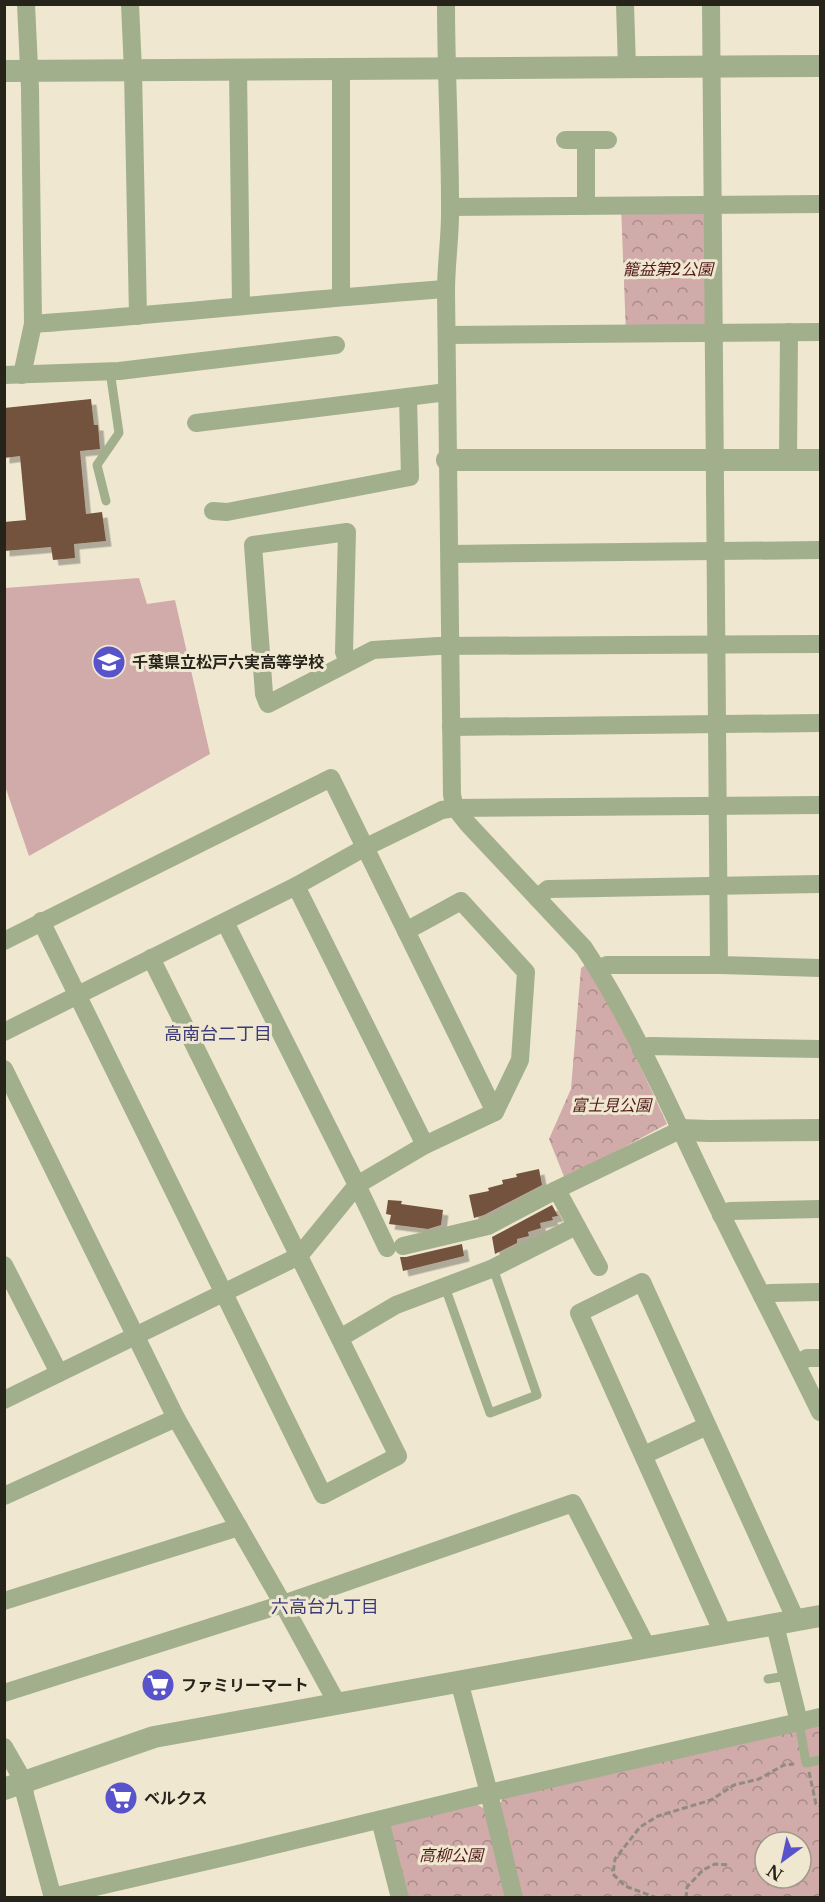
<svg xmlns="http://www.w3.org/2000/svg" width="825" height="1902" font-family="'Libre Baskerville','Noto Sans JP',serif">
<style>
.forest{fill:url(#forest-crowns);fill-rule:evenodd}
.pitch{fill:#d0aba9}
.building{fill:#73533c;filter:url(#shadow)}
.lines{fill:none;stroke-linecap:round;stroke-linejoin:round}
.path{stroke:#918c7b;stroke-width:3;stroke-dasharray:6 3;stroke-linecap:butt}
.service{stroke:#a1af8c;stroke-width:9}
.minor{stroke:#a1af8c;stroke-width:18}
.tertiary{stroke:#a1af8c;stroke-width:22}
.labels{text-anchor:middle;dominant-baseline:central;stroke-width:6;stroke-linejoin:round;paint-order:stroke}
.park-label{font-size:16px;font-style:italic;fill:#521a1a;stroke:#efe7d0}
.poi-label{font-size:16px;font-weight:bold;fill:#26231a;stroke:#efe7d0;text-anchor:start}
.neighbourhood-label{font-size:18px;fill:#3b3b77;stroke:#efe7d0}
</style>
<defs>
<pattern id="forest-crowns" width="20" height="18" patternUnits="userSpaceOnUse" patternTransform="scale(1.5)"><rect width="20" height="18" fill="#d0aba9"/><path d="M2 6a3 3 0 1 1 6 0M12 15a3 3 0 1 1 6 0" fill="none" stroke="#a98b89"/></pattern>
<filter id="shadow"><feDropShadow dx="5.5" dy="5.5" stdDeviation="0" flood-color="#0004"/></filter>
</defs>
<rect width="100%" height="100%" fill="#efe7d0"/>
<g class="forest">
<path d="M712,205l1,128 -87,1 -5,-128z"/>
<path d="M588,963l47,92 32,69 -102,55 -16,-40 22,-50 10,-121z"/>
<path d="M820,1725v172h-300l-23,-87 7,-14zM765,1842h36v36h-36z"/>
<path d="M476,1804l9,5 22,88h-103l-17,-63 4,-10z"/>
</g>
<path class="pitch" d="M139,578l8,26 28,-4 35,154 -181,102 -24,-70v-198z"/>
<g class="building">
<path d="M91,399l3,26h4l2,24 -20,2 6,63 16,-2 4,29 -32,3 1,14 -22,2 -2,-13 -47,4v-29l22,-2 -6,-64 -16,2v-50z"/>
<path d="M539,1169l3,16 -58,30 -10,3 -5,-23 20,-4 -1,-3 15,-4 -1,-4 15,-3 -1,-3z"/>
<path d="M388,1200l14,1 -1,3 42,6 -2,15 -13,4 -39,-5 2,-9 -5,-1z"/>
<path d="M552,1205l6,11 -6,1 1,3 -13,3 1,5 -13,4 1,4 -12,3v4l-22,11 -3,-17z"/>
<path d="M462,1244l2,12 -61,15 -3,-14h6z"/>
</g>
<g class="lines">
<g class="path">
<path d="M809,1772l7,32 4,2"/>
<path d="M657,1898l-32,-12 -12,-12 2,-15 25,-32 18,-11 53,-16 23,-15 25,-6 25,-14 10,-1"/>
<path d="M686,1898l1,-11 16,-17 12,-6 15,1"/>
</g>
<g class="service">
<path d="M106,501l-9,-36 22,-32 -9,-62"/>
<path d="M445,1287l45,126 47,-18 -44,-127"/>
<path d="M768,1679l19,-3"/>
<path d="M799,1722l7,41 14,-3"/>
</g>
<g class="minor">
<path d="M130,4l3,67 5,245"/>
<path d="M446,4c0,67 4,134 4,200 1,29 -4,58 -4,87 2,168 4,336 6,504l3,13 12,15 117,125c48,73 84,156 122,235 37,77 77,153 114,229"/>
<path d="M625,4l2,63"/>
<path d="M711,4l8,961"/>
<path d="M238,69l3,236"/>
<path d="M341,69v228"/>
<path d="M565,140h43"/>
<path d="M586,206v-65"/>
<path d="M450,207l370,-3"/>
<path d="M33,324c138,-10 275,-25 413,-35"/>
<path d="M448,335l372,-3"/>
<path d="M4,375l115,-4 217,-26"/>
<path d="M22,375l11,-51 -3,-235 -4,-85"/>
<path d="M196,423l251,-31"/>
<path d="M788,460l1,-128"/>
<path d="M213,511l14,1 183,-35 -2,-80"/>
<path d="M450,554l370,-4"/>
<path d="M348,662l-4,-10 3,-120 -94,13 11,149 4,10 105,-54 65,-4 382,-2"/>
<path d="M451,727l369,-4"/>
<path d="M296,886l129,259"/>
<path d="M537,898l11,-9 272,-5"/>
<path d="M41,921l282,574 75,-39 -247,-498"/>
<path d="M225,922l132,263 30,63"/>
<path d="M4,941l327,-163 164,334"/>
<path d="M598,969l9,-4h112l101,3"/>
<path d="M4,1032l292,-146 68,-38 78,-38 13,-2 365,-3"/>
<path d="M641,1050l8,-4 171,3"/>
<path d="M4,1069l172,349 107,186 54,99"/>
<path d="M557,1190l42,77"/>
<path d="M721,1215l9,-4 90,-2"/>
<path d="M403,1246l85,-20 68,-36 124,-60"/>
<path d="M4,1265l55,108"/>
<path d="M762,1296l8,-3 50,-1"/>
<path d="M340,1338l56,-33 95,-36 85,-43"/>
<path d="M797,1364l10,-6h13"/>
<path d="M4,1400l295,-144 58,-71 68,-40 70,-33 25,-52 6,-88 -65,-71 -55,30"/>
<path d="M644,1455l63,-29"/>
<path d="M4,1496l172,-78"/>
<path d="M4,1601l235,-74"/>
<path d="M723,1633l-144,-320 63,-31 154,338"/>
<path d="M459,1681l30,112 310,-71 -24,-97"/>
<path d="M4,1693l279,-89 290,-101 74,144"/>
<path d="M799,1722l21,-5"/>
<path d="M4,1747l20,35 1,13 28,103"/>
<path d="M380,1820l20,78"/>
<path d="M52,1897l190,-44 247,-60 25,105"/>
</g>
<g class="tertiary">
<path d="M4,71l816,-5"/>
<path d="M447,460h373"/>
<path d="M680,1130l29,1 111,-1"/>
<path d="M4,1789l150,-52 666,-121"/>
</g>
</g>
<defs>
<g id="school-disc" transform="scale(1.725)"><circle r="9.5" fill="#5953cb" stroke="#efe7d0"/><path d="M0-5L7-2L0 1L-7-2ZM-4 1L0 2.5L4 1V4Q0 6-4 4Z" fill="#fff"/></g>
<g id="supermarket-disc" transform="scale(1.725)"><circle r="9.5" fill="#5953cb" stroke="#efe7d0"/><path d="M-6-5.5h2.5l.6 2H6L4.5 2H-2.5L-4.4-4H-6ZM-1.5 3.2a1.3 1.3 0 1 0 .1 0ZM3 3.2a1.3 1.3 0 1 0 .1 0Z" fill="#fff"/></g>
</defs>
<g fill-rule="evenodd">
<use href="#school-disc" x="109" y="662"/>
<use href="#supermarket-disc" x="158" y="1685"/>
<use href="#supermarket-disc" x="121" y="1798"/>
</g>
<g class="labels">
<g class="park-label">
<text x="668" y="269">籠益第2公園</text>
<text x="611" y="1105">富士見公園</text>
<text x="451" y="1855">高柳公園</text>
</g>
<g class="poi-label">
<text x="132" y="662">千葉県立松戸六実高等学校</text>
<text x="181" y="1685">ファミリーマート</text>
<text x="144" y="1798">ベルクス</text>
</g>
<g class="neighbourhood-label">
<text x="218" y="1034">高南台二丁目</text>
<text x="325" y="1607">六高台九丁目</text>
</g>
</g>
<rect width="825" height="1902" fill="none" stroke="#26231a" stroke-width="12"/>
<g transform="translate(783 1860) rotate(213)"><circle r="28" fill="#efe7d0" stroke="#9f9987" stroke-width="1.5"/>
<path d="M0-4.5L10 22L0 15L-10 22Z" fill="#5953cb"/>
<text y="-9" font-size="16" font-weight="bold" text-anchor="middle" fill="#26231a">N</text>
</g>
</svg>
